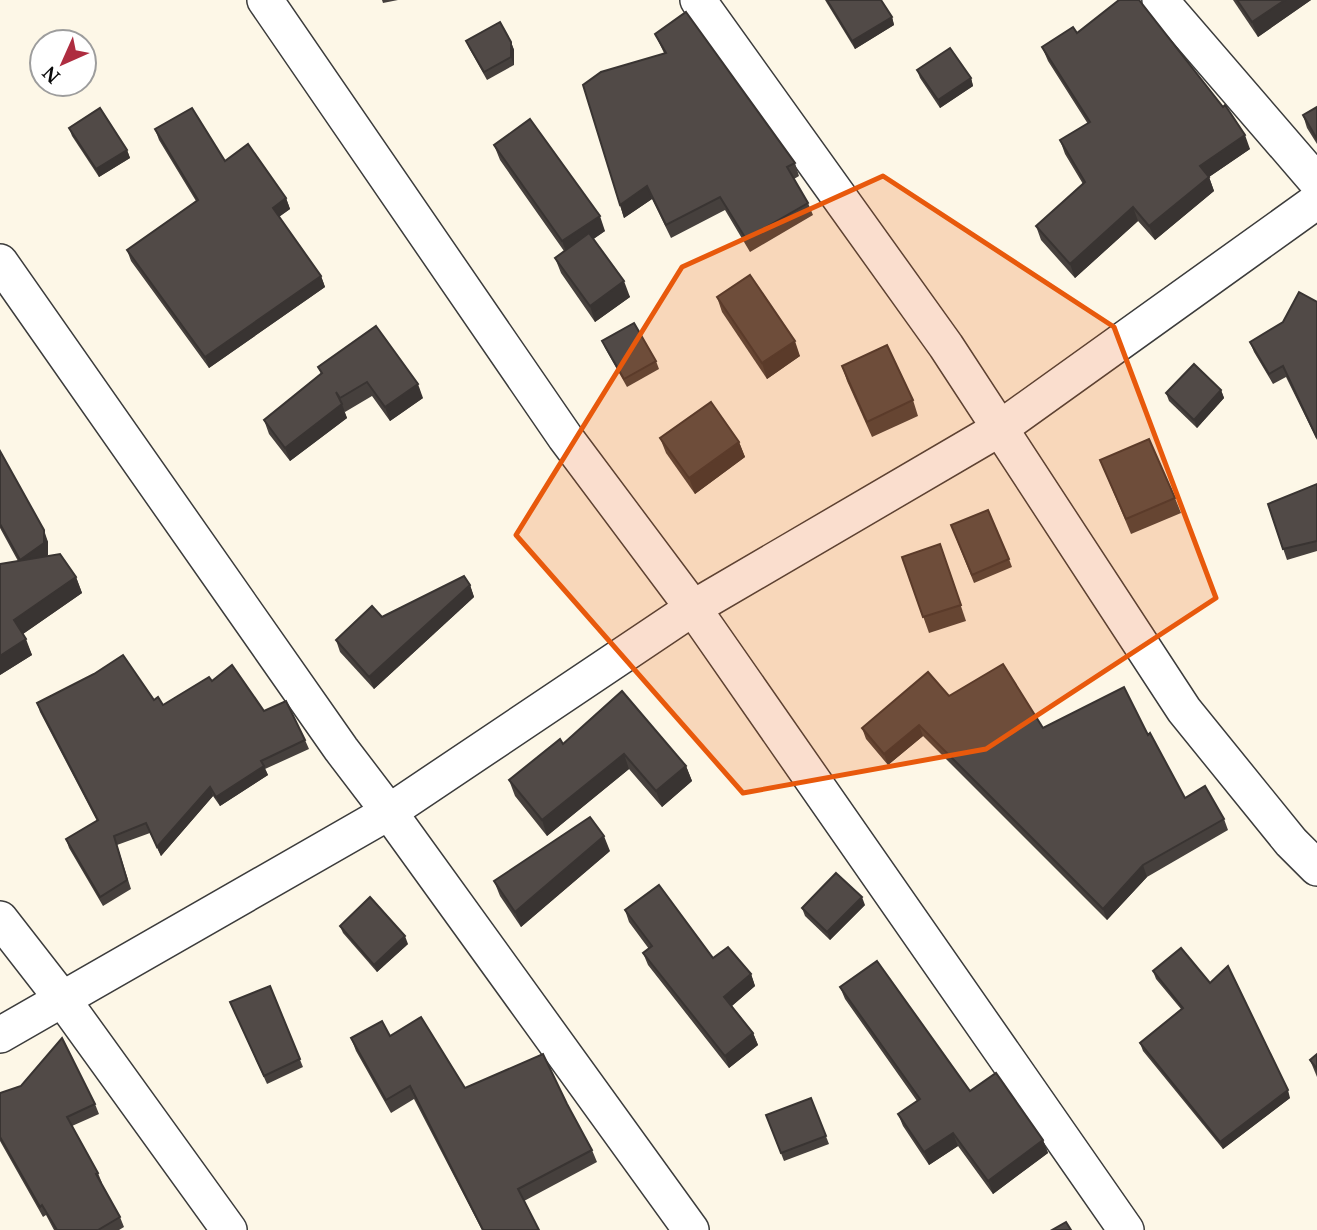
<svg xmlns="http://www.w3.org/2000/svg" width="1317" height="1230" font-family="'Noto Serif',serif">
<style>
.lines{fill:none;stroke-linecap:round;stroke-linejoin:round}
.minor-casing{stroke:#3c3c3c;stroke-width:38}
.minor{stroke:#fff;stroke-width:35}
.wall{fill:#46403d}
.shaded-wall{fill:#393432}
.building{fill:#514a47;stroke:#393432;stroke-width:2}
.marked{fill:#e8590c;fill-opacity:0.2;stroke:#e8590c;stroke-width:5;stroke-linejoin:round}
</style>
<rect width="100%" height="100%" fill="#fdf7e7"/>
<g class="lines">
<g class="minor-casing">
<g id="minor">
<path d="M265,0l300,437 128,171 433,622"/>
<path d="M698,0l248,346 238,364 107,132 26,26"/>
<path d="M1160,0l157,182"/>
<path d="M0,262l341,487 48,63 302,418"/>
<path d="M0,919l63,81 166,230"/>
<path d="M0,1035l389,-223 304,-204 306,-179 318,-228"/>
</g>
</g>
<use href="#minor" class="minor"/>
</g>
<g class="wall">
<path d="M382,0h16l-15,3z"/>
<path d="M825,0h56l11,17 2,8 -39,24z"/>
<path d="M1233,0h78l-53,37z"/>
<path d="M1077,33l173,116 -41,28 5,14 -59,49 -17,-19 -63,57 -34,-38 -5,-14 47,-42 -18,-30 -5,-14 28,-16 -40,-63 -6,-14z"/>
<path d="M655,34l140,129 4,13 -5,3 14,24 5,12 -63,37 -25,-42 -54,28 -19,-39 -28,19 -4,-13 44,-152z"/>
<path d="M466,41l45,1 3,8v15l-27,15 -18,-32z"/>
<path d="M917,70l54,8 2,8 -33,22 -20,-30z"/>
<path d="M1317,107v37l-10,-16 -4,-13z"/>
<path d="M69,128l58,22 3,8 -31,19 -27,-41z"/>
<path d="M155,129l70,32 61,37 4,11 -11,8 42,59 4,11 -116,81 -78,-107 -4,-11 69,-49 -37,-61z"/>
<path d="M494,145l111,86 -12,8 37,58 -35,25 -34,-49 -6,-15 9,-7 -64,-91z"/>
<path d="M717,297l83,59 -33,23 -45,-67z"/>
<path d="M1317,302v138l-31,-63 -13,7 -19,-32 -4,-10z"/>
<path d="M602,341l54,20 3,8 -32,18 -22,-39z"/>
<path d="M842,366l71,34 5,16 -46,21 -25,-56z"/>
<path d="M318,367l105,31 -33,23 -18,-25 -27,16 -1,-1 3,7 -57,43 -21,-27 -5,-14 57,-46z"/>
<path d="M1221,390l3,8 -27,30 -28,-27 -3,-8z"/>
<path d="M660,438l79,4 6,15 -50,37 -29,-41z"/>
<path d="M0,451l48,91v13l-2,2 30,20 6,16 -59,41 9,21 -32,20 18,-114 -18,-33z"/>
<path d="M1100,460l75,38 6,15 -50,21z"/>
<path d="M1317,484v67l-30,9 -19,-56z"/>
<path d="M954,533l55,26 3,8 -38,16z"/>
<path d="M940,544l26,77 -37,12 -27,-76z"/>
<path d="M470,585l4,12 -100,92 -34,-37 -4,-12 46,-23z"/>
<path d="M212,681l52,30 41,29 4,9 -44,20 3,6 -48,31 -7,-10 -52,60 -11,-23 -33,12 14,44 -28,17 -34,-58 -3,-9 31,-18 -57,-109 -3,-9 117,-3 9,5z"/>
<path d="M949,696l94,32 105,7 37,63 39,21 4,11 -81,47 -40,43 -184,-184 -35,29 -22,-26 -4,-11z"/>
<path d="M563,744l123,22 6,15 -30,26 -33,-38 -82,67 -32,-40 -6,-16z"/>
<path d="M610,851l-89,76 -21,-31 -6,-15z"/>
<path d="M865,905l-35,35 -25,-24 -3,-8z"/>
<path d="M625,910l88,48 38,16 4,12 -23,20 21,27 5,12 -29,23 -81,-103 -5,-12 6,-4 -20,-27z"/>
<path d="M340,926l68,18 -31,28 -34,-39z"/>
<path d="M1153,971l137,127 -67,51 -80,-98 -3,-8 41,-34 -25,-30z"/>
<path d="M270,986l33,81 -36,17 -37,-82z"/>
<path d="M840,987l130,104 73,49 5,13 -55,41 -35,-48 -29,19 -26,-39 -5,-12 19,-13 -72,-102z"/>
<path d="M390,1036l75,52 102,16 25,46 5,12 -73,39 15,29h-57l-68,-131 -23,14 -35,-62 -5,-13z"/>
<path d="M1317,1054v23l-7,-17z"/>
<path d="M0,1093l95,11 4,10 -27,12 26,47 4,10h-1l19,34 4,10 -5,3h-65l-8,-15 -3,2 -43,-76z"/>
<path d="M811,1098l18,46 -45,17 -18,-46z"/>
</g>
<g class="shaded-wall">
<path d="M1285,0h26l-53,37 -6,-15z"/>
<path d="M892,17l2,8 -39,24 -3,-8z"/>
<path d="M511,42l3,8v15l-3,-8z"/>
<path d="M971,78l2,8 -33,22 -2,-8z"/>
<path d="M1245,135l5,14 -41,28 5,14 -59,49 -6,-14 51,-60z"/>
<path d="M127,150l3,8 -31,19 -3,-8z"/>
<path d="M647,186l5,13 -28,19 -4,-13z"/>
<path d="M286,198l4,11 -13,9 -4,-10z"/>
<path d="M1133,207l5,14 -63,57 -5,-14z"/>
<path d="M600,216l5,15 -37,26 -6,-16z"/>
<path d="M321,276l4,11 -116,81 -4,-11z"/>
<path d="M624,281l6,16 -35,25 -5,-16z"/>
<path d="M795,341l5,15 -33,23 -5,-16z"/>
<path d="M418,384l5,14 -33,23 -5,-14z"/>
<path d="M1221,390l3,8 -27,30 -3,-8z"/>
<path d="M342,404l5,14 -57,43 -5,-13z"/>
<path d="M739,442l6,15 -50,37 -6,-16z"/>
<path d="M44,530l4,12v13l-24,17 -4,-12z"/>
<path d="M76,577l6,16 -62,43 -6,-16z"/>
<path d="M470,585l4,12 -100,92 -5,-12z"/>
<path d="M26,639l6,16 -32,20v-19z"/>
<path d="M919,725l4,11 -35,29 -4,-11z"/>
<path d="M624,754l5,15 -82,67 -5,-16z"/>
<path d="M264,766l4,9 -48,31 -4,-9z"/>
<path d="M686,766l6,15 -30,26 -6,-16z"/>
<path d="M210,787l3,9 -52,60 -4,-9z"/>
<path d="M604,836l6,15 -89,76 -6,-15z"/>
<path d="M1143,865l4,12 -40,43 -4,-11z"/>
<path d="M862,897l3,8 -35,35 -3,-8z"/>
<path d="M405,936l3,8 -31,28 -3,-7z"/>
<path d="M751,974l4,12 -27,23 -4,-12z"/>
<path d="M753,1033l5,12 -29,23 -4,-12z"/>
<path d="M1288,1090l2,8 -67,51 -3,-7z"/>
<path d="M953,1133l5,13 -29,19 -5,-13z"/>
<path d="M1043,1140l5,13 -55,41 -5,-13z"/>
</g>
<g class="building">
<path d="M827,0h54l11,17 -40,24z"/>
<path d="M1119,0h20l84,107 2,-2 20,30 -45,31 9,11 -60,49 -16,-19 -63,57 -34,-38 49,-44 -25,-42 30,-18 -48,-75 31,-20 4,6z"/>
<path d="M1237,0h48l-33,22z"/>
<path d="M686,12l109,151 -8,4 21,36 -62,36 -26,-42 -54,28 -19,-39 -27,19 -37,-120 18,-13 65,-19 -11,-19z"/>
<path d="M500,22l11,20v15l-27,15 -18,-31z"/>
<path d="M950,48l21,30 -33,22 -21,-30z"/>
<path d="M1317,107v32l-14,-24z"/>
<path d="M100,108l27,42 -31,19 -27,-41z"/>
<path d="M192,108l33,53 23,-17 38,54 -13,10 48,68 -116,81 -78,-107 71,-50 -43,-71z"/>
<path d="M530,119l70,97 -38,25 -68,-96z"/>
<path d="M589,233l35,48 -34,25 -35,-48z"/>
<path d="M750,275l45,66 -33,22 -45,-66z"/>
<path d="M1299,292l18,10v136l-34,-72 -14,8 -19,-32 33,-20z"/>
<path d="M634,323l22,38 -32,18 -22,-38z"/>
<path d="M376,326l42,58 -33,23 -18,-25 -27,16 -4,-6 6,12 -57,44 -21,-28 58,-47 -4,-6z"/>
<path d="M887,345l26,55 -46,22 -25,-56z"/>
<path d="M1194,364l27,26 -27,30 -28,-27z"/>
<path d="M711,402l28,40 -50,36 -29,-40z"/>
<path d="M1149,439l26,59 -49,21 -26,-59z"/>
<path d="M0,451l44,79v13l-24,17 -20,-36z"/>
<path d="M1317,484v57l-34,8 -15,-45z"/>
<path d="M988,510l21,49 -37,16 -21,-50z"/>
<path d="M940,544l21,61 -38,12 -21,-60z"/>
<path d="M60,554l16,23 -62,43 12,19 -26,17v-92z"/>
<path d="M464,576l6,9 -101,92 -33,-37 36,-34 10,11z"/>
<path d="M123,655l31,45 4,-3 5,8 46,-28 3,4 20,-16 32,46 22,-10 19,39 -44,21 3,5 -48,31 -6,-10 -53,60 -11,-24 -32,13 13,44 -27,17 -34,-58 32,-19 -61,-117 57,-29z"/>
<path d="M1003,664l40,64 81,-41 24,48 2,-2 35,65 20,-12 19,33 -81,46 -40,44 -184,-184 -35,29 -22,-26 66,-56 21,24z"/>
<path d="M622,691l64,75 -30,25 -32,-37 -82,66 -33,-40 51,-41 3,5z"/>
<path d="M590,817l14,19 -89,76 -21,-31z"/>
<path d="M836,873l26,24 -35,35 -25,-24z"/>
<path d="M659,885l54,73 15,-11 23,27 -27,23 29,36 -28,23 -82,-103 9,-7 -27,-36z"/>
<path d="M370,897l35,39 -31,29 -34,-39z"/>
<path d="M1181,948l29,35 18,-17 60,124 -68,52 -80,-99 43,-35 -30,-37z"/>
<path d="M877,961l93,130 26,-18 47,67 -55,41 -35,-48 -29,19 -26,-38 22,-15 -80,-112z"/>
<path d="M270,986l30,73 -36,17 -34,-74z"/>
<path d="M421,1017l44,71 78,-34 24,50 25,46 -74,39 21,41h-56l-73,-144 -24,14 -35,-62 31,-17 8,15z"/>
<path d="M62,1038l33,66 -28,13 31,56 -2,1 24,43 -22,13h-41l-15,-25 -2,2 -40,-70v-44l21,-7z"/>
<path d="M1317,1054v15l-7,-9z"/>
<path d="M811,1098l15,38 -45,17 -15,-38z"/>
<path d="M1066,1222l5,8h-19z"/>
</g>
<path class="marked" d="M883,176l231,151 102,271 -230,151 -243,44 -227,-258 166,-268z"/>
<g transform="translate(63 63) rotate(225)"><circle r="33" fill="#ffffff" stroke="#9d9d9d" stroke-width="2"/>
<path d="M0-5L12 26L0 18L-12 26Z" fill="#ae2d40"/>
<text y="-10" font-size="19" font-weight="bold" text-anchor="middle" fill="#090909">N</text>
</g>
</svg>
